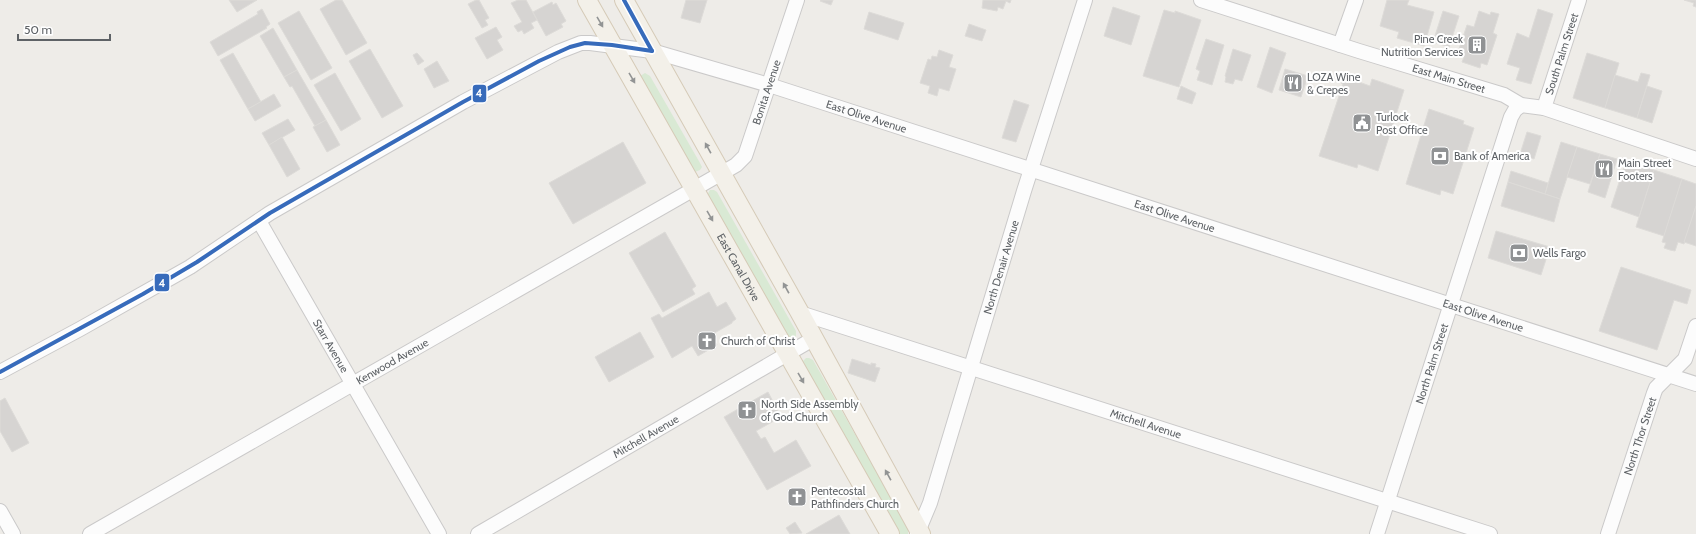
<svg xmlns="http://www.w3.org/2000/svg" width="1696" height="534" font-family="Cabin,sans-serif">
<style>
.green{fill:#d9e9d4}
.building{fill:#d6d4d2;stroke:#dddbd8}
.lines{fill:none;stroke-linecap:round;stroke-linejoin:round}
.minor-casing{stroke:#cac9c9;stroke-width:16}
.major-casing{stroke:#d5cab7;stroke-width:20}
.minor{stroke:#fcfcfc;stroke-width:14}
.major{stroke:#f3f0e9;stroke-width:18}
.bus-1-casing{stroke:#fff;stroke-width:7}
.bus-1{stroke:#376bbb;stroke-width:4}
.oneway{fill:#929494}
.labels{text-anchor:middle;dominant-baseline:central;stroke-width:4;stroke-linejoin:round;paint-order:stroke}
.poi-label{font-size:11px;fill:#5e6266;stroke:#fff;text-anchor:start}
.street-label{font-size:11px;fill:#5e6266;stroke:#fff}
.line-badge{stroke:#fff;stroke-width:1.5}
.badge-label{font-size:11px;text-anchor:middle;font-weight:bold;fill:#fff}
</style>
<rect width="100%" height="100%" fill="#eeece8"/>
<g class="green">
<path d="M645,73l5,3 50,87 2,4 -2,3 -5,2 -55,-96z"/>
<path d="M710,190h4l3,2 79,139v5l-2,3h-6l-81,-144z"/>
<path d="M806,358h3l4,2 95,168v6h-10l-96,-172z"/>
</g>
<g class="building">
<path d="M229,0h28l-20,12z"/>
<path d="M336,0h6l25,43 -21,12 -26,-46z"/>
<path d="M476,0h3l10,18 -4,2 3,5 -6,3 -14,-24z"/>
<path d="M518,0h8l11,20 -6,3 3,5 -10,6 -2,-4 -4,2 -4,-6 8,-4 -11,-19z"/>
<path d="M686,0h21l-7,23 -19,-5z"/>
<path d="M821,0h12l-2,5 -11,-4z"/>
<path d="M983,0h28l-1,3 -4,-2 -3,8 -5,-2 -1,4 -15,-3z"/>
<path d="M1387,0h22l-2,5 27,7 -10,34 -27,-8 2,-6 -19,-6z"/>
<path d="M1684,0h12v7l-3,-1 1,-3z"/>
<path d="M552,2l1,3 3,-2 10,18 -5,3 2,3 -17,9 -13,-24z"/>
<path d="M1113,7l27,9 -9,29 -27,-9z"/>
<path d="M262,9l8,15 -4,3 1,1 -49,28 -8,-14 48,-28 -1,-2z"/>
<path d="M1538,9l15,5 -22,70 -15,-4 4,-12 -13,-4 10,-31 12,5z"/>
<path d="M1164,10l11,3v-2l26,9 -22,67 -36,-11z"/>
<path d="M299,11l33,57 -21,12 -33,-57z"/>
<path d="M1443,11l16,5 -10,31 -16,-5z"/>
<path d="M1479,11l11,4 1,-3 8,2 -6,19 4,2 -10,30 -6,-2 -1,5 -18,-6 2,-5 -7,-2 10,-30 7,2z"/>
<path d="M869,12l35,11 -6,17 -34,-11z"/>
<path d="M969,24l17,6 -4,11 -17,-5z"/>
<path d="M496,27l6,10 -5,3 6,10 -16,9 -12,-21z"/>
<path d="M273,28l24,42 -13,7 -24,-41z"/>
<path d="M1206,39l18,6 -12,40 -15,-5 3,-9 -4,-2z"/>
<path d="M1270,47l16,6 -14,40 -15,-6z"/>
<path d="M370,49l33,57 -21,12 -33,-57z"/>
<path d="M1233,49l18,6 -9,26 -7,-2 -2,5 -8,-2 1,-5 -1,-1z"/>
<path d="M939,50l14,5 -4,12 7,2 -7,22 -10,-3 -2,8 -9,-3 2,-7 -10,-3 8,-24 3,1 1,-4 5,1z"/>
<path d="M233,53l28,49 -13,7 -28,-49z"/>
<path d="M417,53l7,8 -6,4 -5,-10z"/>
<path d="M1587,53l32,10 -14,45 -32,-10z"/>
<path d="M437,61l12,20 -15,7 -10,-19z"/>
<path d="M1285,69l23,7 -7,21 -22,-7z"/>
<path d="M297,70l29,50 -11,6 -23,-40 -2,1 -6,-10z"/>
<path d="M335,73l26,46 -20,12 -27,-46z"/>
<path d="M1641,73l9,2 -13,43 -32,-10 10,-33 23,7z"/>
<path d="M1345,77l25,9 2,-7 32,11 -26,81 -20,-7 -1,4 -38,-12 24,-72 -2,-1z"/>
<path d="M1181,86l15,7 -4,11 -15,-5z"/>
<path d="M1647,86l15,5 -10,32 -15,-5z"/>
<path d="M274,94l7,12 -26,15 -7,-12z"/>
<path d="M1014,100l15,5 -13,37 -14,-4z"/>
<path d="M1429,109l35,12 -1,3 11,4 -21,66 -12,-4 -1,5 -34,-11z"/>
<path d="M288,119l7,11 -26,15 -7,-12z"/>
<path d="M326,120l14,25 -13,7 -14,-25z"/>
<path d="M1527,132l14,4 -7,23 -14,-5z"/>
<path d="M282,137l18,32 -13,8 -18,-32z"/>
<path d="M623,142l23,41 -73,41 -24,-41z"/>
<path d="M1561,142l16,5 -17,52 -15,-5z"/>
<path d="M1577,147l23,7 -10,30 -23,-7z"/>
<path d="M1600,154l17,5 -12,39 -17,-6z"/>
<path d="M1626,161l28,9 -15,47 -28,-10z"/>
<path d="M1654,170l28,9 -18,57 -28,-9z"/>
<path d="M1511,171l37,12 -3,11 -37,-12z"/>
<path d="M1682,179l14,5v22l-12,38 -6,-2 -3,9 -5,-1 -6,-2 2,-5 -4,-1z"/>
<path d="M1508,182l52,17 -6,23 -53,-16z"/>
<path d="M1696,206v40l-12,-4z"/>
<path d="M1496,231l54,16 -9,28 -53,-17z"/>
<path d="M665,232l31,54 -4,3 3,5 -32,18 -34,-59z"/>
<path d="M1621,267l70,23 -4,14 -13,-4 -17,50 -58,-19z"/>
<path d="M709,292l8,15 9,-5 10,17 -4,3v1l-21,12 6,10 -19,11 -6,-10 -20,12 -21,-40 8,-4 3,4z"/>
<path d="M640,332l14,25 -45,25 -14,-25z"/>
<path d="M852,359l19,6v-2l5,1 -1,3 5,1 -5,14 -27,-9z"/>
<path d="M768,392l13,25 -25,14 5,8 4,-2 9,16 22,-13 15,26 -44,24 -43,-73z"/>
<path d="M5,398l24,45 -17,9 -12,-21v-30z"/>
<path d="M839,515l11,19h-44z"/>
<path d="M795,522l7,11 -12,1 -4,-6z"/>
</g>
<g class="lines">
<g class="minor-casing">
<g id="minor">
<path id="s1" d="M1201,0l158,51 145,44 17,10 23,3 152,51"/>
<path d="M1340,45l16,-45"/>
<path id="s2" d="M1544,108l35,-108"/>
<path id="s3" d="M259,221l180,313"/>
<path id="s4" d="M800,313l690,221"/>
<path id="s5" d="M0,372l80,-43 110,-62 80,-54 193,-111 95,-50 23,-9h9l62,8 117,34 927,299"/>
<path d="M0,511l13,23"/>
<path id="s6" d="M90,534l646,-369 9,-9 52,-156"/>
<path id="s7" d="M478,534l335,-195"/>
<path id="s8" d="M917,534l13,-31 94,-312 61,-191"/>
<path id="s9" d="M1377,534l134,-417 4,-7 6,-5"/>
<path id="s10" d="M1608,534l46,-141 2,-5 29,-29 11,-33"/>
</g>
</g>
<g class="major-casing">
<g id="major">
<path id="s11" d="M587,0l303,534"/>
<path d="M624,0l176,313 121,221"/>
</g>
</g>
<use href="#minor" class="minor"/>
<use href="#major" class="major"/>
<g class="bus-1-casing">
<g id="bus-1">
<path d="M624,0l28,51"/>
<path d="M0,372l143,-78 54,-32 73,-49 193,-111 76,-41 31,-14 15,-4 27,2 40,6"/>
</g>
</g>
<use href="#bus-1" class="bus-1"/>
</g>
<defs><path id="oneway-solid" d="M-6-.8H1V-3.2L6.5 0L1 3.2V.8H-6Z"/></defs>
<g class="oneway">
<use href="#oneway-solid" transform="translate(600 22) rotate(60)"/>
<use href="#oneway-solid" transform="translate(632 78) rotate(60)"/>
<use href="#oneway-solid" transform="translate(708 148) rotate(-119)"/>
<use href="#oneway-solid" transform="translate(710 216) rotate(60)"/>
<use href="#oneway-solid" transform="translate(786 288) rotate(-119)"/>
<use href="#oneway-solid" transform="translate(801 378) rotate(60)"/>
<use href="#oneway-solid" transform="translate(888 475) rotate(-119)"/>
</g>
<defs>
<g id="building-square" transform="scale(1)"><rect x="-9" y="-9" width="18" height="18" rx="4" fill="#909294" stroke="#fff"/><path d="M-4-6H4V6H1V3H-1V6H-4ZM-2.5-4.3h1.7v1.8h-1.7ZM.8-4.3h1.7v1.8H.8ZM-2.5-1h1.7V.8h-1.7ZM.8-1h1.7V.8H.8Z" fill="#fff"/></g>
<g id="restaurant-square" transform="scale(1)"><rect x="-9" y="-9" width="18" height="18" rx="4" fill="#909294" stroke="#fff"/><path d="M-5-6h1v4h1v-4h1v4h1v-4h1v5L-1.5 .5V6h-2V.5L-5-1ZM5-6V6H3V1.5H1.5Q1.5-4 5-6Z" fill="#fff"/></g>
<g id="civic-square" transform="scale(1)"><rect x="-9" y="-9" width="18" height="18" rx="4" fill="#909294" stroke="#fff"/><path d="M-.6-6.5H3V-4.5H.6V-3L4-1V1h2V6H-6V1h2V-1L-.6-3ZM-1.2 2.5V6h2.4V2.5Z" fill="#fff"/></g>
<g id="bank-square" transform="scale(1)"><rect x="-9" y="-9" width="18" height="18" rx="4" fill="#909294" stroke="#fff"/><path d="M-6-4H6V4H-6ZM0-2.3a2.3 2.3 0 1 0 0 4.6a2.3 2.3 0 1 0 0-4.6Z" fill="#fff"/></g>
<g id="church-square" transform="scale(1)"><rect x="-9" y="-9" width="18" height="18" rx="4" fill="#909294" stroke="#fff"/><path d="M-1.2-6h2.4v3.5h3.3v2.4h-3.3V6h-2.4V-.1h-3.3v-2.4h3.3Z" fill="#fff"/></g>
</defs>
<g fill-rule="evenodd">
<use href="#building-square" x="1477" y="45"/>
<use href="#restaurant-square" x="1293" y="83"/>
<use href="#civic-square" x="1362" y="123"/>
<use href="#bank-square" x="1440" y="156"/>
<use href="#restaurant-square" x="1604" y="169"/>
<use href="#bank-square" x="1519" y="253"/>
<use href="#church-square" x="707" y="341"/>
<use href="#church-square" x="747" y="410"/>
<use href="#church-square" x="797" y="497"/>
</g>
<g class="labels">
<g class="poi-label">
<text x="1463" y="39" text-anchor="end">Pine Creek<tspan x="1463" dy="13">Nutrition Services</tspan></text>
<text x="1307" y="77">LOZA Wine<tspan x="1307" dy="13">&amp; Crepes</tspan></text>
<text x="1376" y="117">Turlock<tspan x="1376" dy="13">Post Office</tspan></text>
<text x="1454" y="156">Bank of America</text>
<text x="1618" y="163">Main Street<tspan x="1618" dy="13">Footers</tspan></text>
<text x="1533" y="253">Wells Fargo</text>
<text x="721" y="341">Church of Christ</text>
<text x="761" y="404">North Side Assembly<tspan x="761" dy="13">of God Church</tspan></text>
<text x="811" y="491">Pentecostal<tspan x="811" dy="13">Pathfinders Church</tspan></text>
</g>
<g class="street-label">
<text stroke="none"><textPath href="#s2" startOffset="57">South Palm Street</textPath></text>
<text stroke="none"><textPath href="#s1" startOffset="260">East Main Street</textPath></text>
<text stroke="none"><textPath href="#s6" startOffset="824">Bonita Avenue</textPath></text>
<text stroke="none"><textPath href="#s5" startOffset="964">East Olive Avenue</textPath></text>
<text stroke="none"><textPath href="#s5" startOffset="1288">East Olive Avenue</textPath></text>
<text stroke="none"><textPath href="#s11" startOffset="307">East Canal Drive</textPath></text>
<text stroke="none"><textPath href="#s8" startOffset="280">North Denair Avenue</textPath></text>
<text stroke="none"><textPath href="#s5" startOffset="1612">East Olive Avenue</textPath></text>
<text stroke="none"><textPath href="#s3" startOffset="144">Starr Avenue</textPath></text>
<text stroke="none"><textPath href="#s6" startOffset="348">Kenwood Avenue</textPath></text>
<text stroke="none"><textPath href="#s9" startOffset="179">North Palm Street</textPath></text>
<text stroke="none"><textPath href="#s4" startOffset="363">Mitchell Avenue</textPath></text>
<text stroke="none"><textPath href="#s10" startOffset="103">North Thor Street</textPath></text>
<text stroke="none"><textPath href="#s7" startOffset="194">Mitchell Avenue</textPath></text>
</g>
</g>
<g class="line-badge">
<rect x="472" y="84" width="15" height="19" rx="4" fill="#376bbb"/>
<rect x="154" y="273" width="16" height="19" rx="4" fill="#376bbb"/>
</g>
<g class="badge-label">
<text x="479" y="97">4</text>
<text x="162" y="287">4</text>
</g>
<path d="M18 34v6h92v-6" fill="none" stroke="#5e6266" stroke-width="2"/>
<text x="24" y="34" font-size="12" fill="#5e6266" stroke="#ffffff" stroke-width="3" paint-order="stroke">50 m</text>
</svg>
